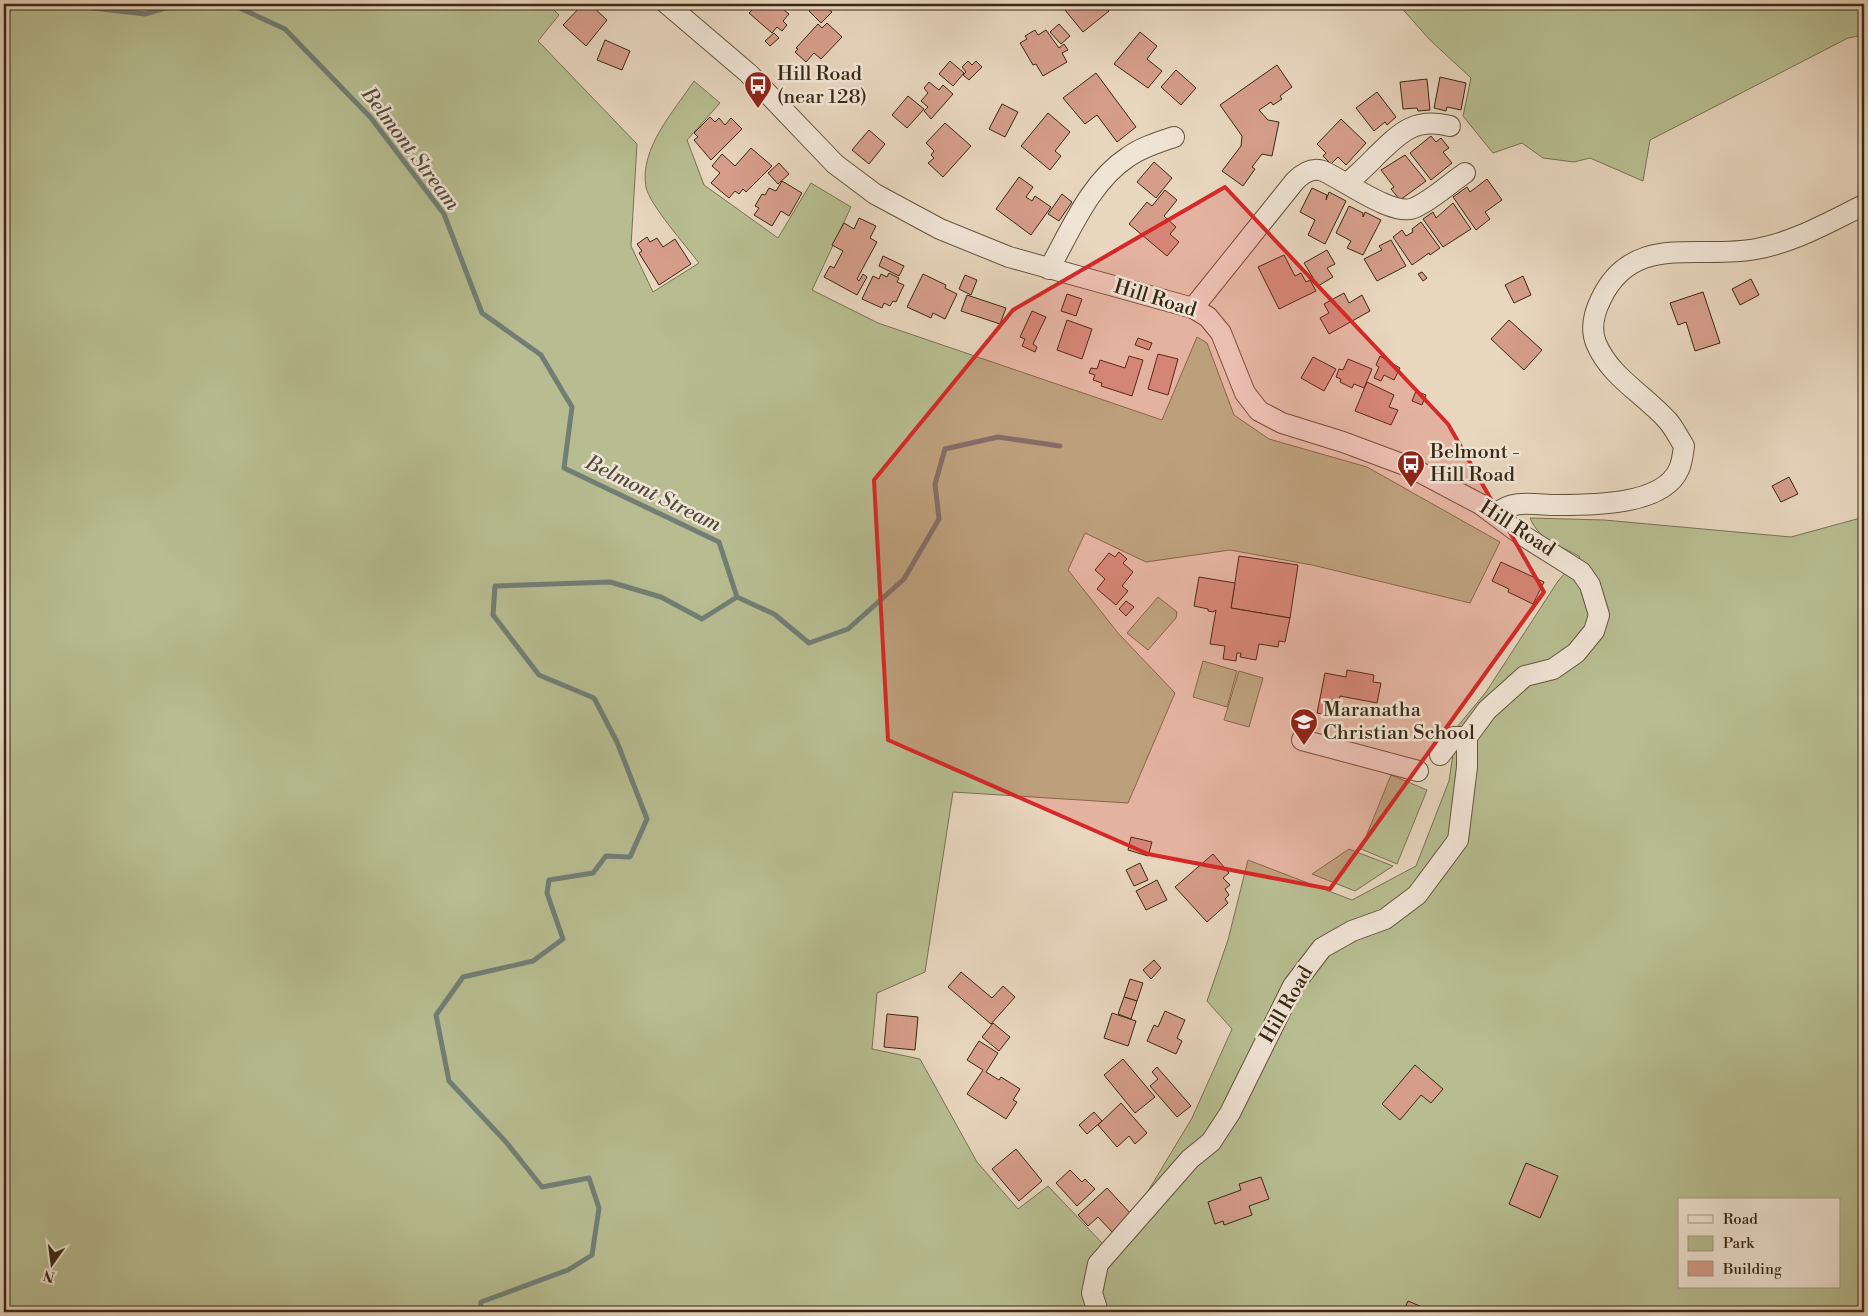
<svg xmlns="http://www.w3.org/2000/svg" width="1868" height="1316" font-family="'Libre Bodoni',serif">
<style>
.green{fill:#b7bd91;stroke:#787252;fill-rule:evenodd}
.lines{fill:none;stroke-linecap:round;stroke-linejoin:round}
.stream{stroke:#727e75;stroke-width:5}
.building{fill:#d59d8a;stroke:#392813}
.minor-casing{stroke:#65543e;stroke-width:22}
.minor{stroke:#f0e4d5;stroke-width:20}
.marked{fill:#d62828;fill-opacity:0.2;stroke:#d62828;stroke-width:4;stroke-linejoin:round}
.labels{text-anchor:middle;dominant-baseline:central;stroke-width:5;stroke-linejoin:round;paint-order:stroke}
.poi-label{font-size:20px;fill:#392813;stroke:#f0e4d5;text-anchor:start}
.street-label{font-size:20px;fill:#392813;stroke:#f0e4d5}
.water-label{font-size:21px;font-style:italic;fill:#514c3c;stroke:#f0e4d5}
</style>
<rect width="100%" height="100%" fill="#e8d6be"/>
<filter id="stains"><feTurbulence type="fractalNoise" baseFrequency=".004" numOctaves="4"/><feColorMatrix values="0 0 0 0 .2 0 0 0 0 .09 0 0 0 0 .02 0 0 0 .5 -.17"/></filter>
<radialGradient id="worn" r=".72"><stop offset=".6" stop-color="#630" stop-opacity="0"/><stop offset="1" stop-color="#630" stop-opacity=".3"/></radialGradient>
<g class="green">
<path d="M4,4h544l11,11 -21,26 99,103 -6,102 22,46 46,-29c-12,-16 -50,-59 -53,-76 -7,-38 28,-76 48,-106l26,22 -33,37 17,45 74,53 33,-55 40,24 -39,83 66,33 284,97 35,-83 10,6 27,72 35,24 98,28 133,75 -30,61 -158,-38 -82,-15 -84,12 -61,-29 -17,37 50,63 57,60 -47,110 -175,-11 -28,180 -48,21 -5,56 48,10 57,103 41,47 30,-23 55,58 33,-33 56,-93 40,-89 -25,-28 21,-61 20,-80 104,40 64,-34 33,-85 8,-54 29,-35 72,-111 22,-24c-21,-13 -39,-14 -50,-39l74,2 187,17 73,-20v795h-1860zM1679,1200h160v87h-160z"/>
<path d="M1398,4h466v31l-16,3 -198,102 -7,41 -53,-23 -16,4 -31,-4 -21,-15 -29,10 -30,-37 8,-38 -41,-38z"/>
<path d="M1158,597l19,15 -1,6 -28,32 -21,-17z"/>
<path d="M1203,661l34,10 -10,36 -34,-10z"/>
<path d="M1239,671l24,7 -14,49 -25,-7z"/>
<path d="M1391,775l36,15 -30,74 -36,-15z"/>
<path d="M1349,849l44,17 -38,25 -43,-17z"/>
</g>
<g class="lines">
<g class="stream">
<path d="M58,4l87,10 33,-10"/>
<path d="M231,4l54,25 86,89 73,96 38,99 59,42 31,52 -8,61 155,74 18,55 -35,22 -41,-22 -51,-15 -115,4 -2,29 46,60 55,23 23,44 30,77 -17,38 -24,-1 -13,17 -44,7 -2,13 16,46 -30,22 -70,16 -27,38 13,66 57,61 36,45 47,-9 10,30 -7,47 -24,15 -87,32 -1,10"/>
<path d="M737,597l37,17 35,29 39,-14 56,-50 35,-60 -4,-35 10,-35 53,-12 62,9"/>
</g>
</g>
<g class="building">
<path d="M583,4h7l17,16 -21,26 -23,-21z"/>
<path d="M758,4h19l12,10 -6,7 4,4 -5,6 -5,-4 -5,6 -23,-20z"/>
<path d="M817,4h6l9,8 -11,11 -12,-12z"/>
<path d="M1060,4h43l6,7 -26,21z"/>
<path d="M827,23l15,14 -21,22 -7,-6 -8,9 -11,-10 3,-3 -2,-1 22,-24 4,4z"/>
<path d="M1059,24l11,12 -9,8 -11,-12z"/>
<path d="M1035,30l3,5 8,-5 13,18 5,-4 4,6 -6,3 5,9 -24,14 -7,-12 -3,1 -13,-22 7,-4 -2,-3z"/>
<path d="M1140,32l17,14 -10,13 15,12 -14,17 -34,-24z"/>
<path d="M774,33l5,5 -9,8 -5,-5z"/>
<path d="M605,40l25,11 -8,19 -25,-10z"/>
<path d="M950,61l14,12 -11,13 -14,-12z"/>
<path d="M968,61l4,4 4,-4 6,6 -13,13 -6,-5 3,-3 -4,-5z"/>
<path d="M1277,65l15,22 -12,9 2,3 -9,6 -2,-3 -12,8 9,10 11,2 -7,34 -10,-2 -10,13 3,2 -12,17 -21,-15 19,-25 1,-10 -22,-31z"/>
<path d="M1176,70l20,18 -15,17 -20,-18z"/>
<path d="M1096,73l40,54 -19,15 -20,-27 -12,9 -22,-26z"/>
<path d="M1440,77l26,6 -5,27 -14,-3 -1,4 -12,-3z"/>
<path d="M1427,79l3,31 -12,1 -1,-3 -14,1 -3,-27z"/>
<path d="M929,82l10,8 4,-5 10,9 -22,25 -7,-8 4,-4 -7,-6 7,-8 -4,-5z"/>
<path d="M1377,92l19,25 -9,8 -2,-3 -11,9 -18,-23z"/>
<path d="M908,96l16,13 -17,19 -15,-13z"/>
<path d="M1002,104l16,8 -13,25 -16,-8z"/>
<path d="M1048,113l22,19 -15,19 6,5 -11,14 -29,-24z"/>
<path d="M710,117l5,5 4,-4 6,7 6,-7 11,11 -31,31 -17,-20 4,-3 -4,-4z"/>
<path d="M1341,119l25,24 -20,22 -8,-8 -7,7 -8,-8 3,-3 -9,-9z"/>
<path d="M945,123l26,23 -28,31 -15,-14 6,-5 -3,-3 3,-4 -8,-8z"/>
<path d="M869,130l16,14 -16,20 -17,-14z"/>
<path d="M1431,136l5,6 5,-4 8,10 -6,4 9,11 -21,17 -21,-27z"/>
<path d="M751,148l21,18 -26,26 -3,-3 -4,5 -4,-3 -6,7 -18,-15 9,-10 -8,-7 10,-12 13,12z"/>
<path d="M1405,155l21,26 -26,19 -9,-11 3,-2 -13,-17z"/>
<path d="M1154,162l18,16 -16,20 -19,-16z"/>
<path d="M779,163l10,11 -11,10 -10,-11z"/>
<path d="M1019,177l14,10 -7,10 6,4 3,-5 16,11 -20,28 -35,-26z"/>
<path d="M1487,179l15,21 -17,12 5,7 -14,11 -23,-33 14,-10 3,5z"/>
<path d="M782,181l20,12 -13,23 -8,-5 -9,15 -18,-11 5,-7 -4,-2 7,-12 3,1 4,-7 7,3z"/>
<path d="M1312,188l15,7 -1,5 3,-8 17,9 -21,43 -17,-9 7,-15 -15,-8z"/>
<path d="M1165,190l12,10 -13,16 12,11 -6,7 9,8 -12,14 -38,-32 18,-22 5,4z"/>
<path d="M1062,194l10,8 -13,19 -11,-7z"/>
<path d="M1453,203l18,26 -28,18 -20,-28 10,-7 3,6z"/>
<path d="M1349,206l14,7v4l2,-5 16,8 -18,35 -16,-7 4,-7 -15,-8z"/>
<path d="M859,218l17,8 -6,12 7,4 -20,37 2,2 4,-7 4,3 -10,18 -33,-18 6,-11 4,2 9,-17 -11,-6 12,-22 10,6z"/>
<path d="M1421,222l19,26 -10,7 -1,-2 -17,12 -19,-28 9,-7 4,6 7,-4 -1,-3z"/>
<path d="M647,237l3,5 7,-4 6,9 12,-8 16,25 -32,21 -20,-32 3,-2 -5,-7z"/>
<path d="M1391,240l15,26 -29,15 -13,-22 18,-9 -3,-4z"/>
<path d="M1327,250l8,14 -8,4 6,9 -15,9 -14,-23z"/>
<path d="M1284,255l11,21 6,-3 5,9 4,-2 6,11 -37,18 -21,-42z"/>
<path d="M883,256l21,10 -5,10 -20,-10z"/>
<path d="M1422,272l5,6 -4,3 -5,-7z"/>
<path d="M889,273l10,5 -2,4 7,3 -8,17 -3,-1 -3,5 -6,-3 -2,5 -20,-9 11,-23 6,3 2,-5 6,3z"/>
<path d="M923,274l23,11 -1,3 12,6 -12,25 -12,-6 -2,5 -24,-11z"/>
<path d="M965,275l12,5 -6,15 -12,-6z"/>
<path d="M1523,276l8,19 -17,8 -9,-18z"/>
<path d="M1751,279l8,16 -19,10 -8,-16z"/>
<path d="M1703,292l17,51 -25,8 -9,-29 -8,3 -8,-22z"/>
<path d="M1344,293l5,10 13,-8 8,16 -41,23 -9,-16 9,-5 -5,-9z"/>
<path d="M1067,294l15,5 -6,17 -15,-5z"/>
<path d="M967,295l39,13 -6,16 -39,-13z"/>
<path d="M1032,311l14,6 -13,27 4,3 -2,5 -13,-6 3,-7 -5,-2z"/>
<path d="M1067,320l25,9 -10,30 -25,-9z"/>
<path d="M1509,320l33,30 -18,20 -33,-31z"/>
<path d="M1138,338l14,5 -3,7 -14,-5z"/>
<path d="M1158,354l20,5 -10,36 -20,-6z"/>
<path d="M1129,356l14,4 -11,36 -31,-10 1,-3 -9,-3 2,-5 -6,-2 2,-5 6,1 3,-9 25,8z"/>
<path d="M1380,356l20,12 -6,12 -10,-5 -3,6 -7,-3 5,-11 -3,-2z"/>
<path d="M1313,357l23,12 -12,22 -23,-13z"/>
<path d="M1348,359l24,10 -8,19 -10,-4 -2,4 -12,-6 1,-3 -5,-2 3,-8 4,1z"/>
<path d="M1367,382l27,13 -5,12 9,3 -7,15 -36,-14z"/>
<path d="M1416,391l10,4 -4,10 -10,-4z"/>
<path d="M1789,477l9,17 -17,8 -9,-16z"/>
<path d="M1119,552l8,7 -4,4 10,9 -11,14 6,5 -12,14 -19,-16 8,-10 -10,-9 14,-17 6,4z"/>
<path d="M1239,556l59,9 -8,53 -59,-10z"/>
<path d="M1501,562l43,20 -11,22 -25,-12 1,-3 -17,-8z"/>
<path d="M1199,577l36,6 -4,25 59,10 -5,24 -6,-1 -1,6 -19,-3 -3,16 -16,-3 1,-4h-4l-1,8 -13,-2 2,-13 -15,-2 6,-34 -3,2 -5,-1v-2l-14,-3z"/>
<path d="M1126,601l8,6 -8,9 -7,-7z"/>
<path d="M1347,670l27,5 -1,7 8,1 -4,20 -37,-7 -4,21 -19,-4 8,-40 21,4z"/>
<path d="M1131,837l21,5 -4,14 -20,-6z"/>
<path d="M1213,854l16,19 -6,5 7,7 -5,4 4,6 -4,4 3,4 -21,19 -32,-35z"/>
<path d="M1140,863l8,17 -14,6 -8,-16z"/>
<path d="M1157,880l10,20 -21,10 -10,-19z"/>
<path d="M1154,960l7,8 -10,11 -8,-9z"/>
<path d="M961,972l31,26 11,-12 12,11 -24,27 -43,-37z"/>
<path d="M1130,979l13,4 -6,18 -13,-4z"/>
<path d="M1124,997l13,4 -6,18 -13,-5z"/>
<path d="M1165,1011l20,9 -8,18 5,3 -6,13 -29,-13 7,-16 4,2z"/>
<path d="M1112,1013l24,8 -8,25 -24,-8z"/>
<path d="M887,1014l31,3 -3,33 -31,-3z"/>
<path d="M993,1023l17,14 -11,14 -17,-14z"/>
<path d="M979,1041l19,12 -12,19 13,8 2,-3 19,12 -7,11 4,2 -11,17 -39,-25 16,-24 -16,-10z"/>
<path d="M1123,1059l32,38 -20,16 -31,-38z"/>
<path d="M1415,1065l28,24 -12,14 -10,-8 -21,25 -18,-16z"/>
<path d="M1157,1067l34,39 -14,11 -27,-31 8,-7 -6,-7z"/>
<path d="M1121,1103l26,30 -12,11 -6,-8 -12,11 -19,-22z"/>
<path d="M1094,1112l8,9 -15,13 -8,-9z"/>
<path d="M1016,1149l26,32 -23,20 -27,-32z"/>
<path d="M1526,1163l32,13 -18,42 -31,-14z"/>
<path d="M1070,1170l12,12 3,-3 10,10 -18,17 -21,-23z"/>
<path d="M1261,1177l8,22 -20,7 3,9 -28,10 -1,-4 -8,3 -7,-22 33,-12 -2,-6z"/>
<path d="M1107,1188l24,26 -19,18 -14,-15 -10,9 -10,-11z"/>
<path d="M1408,1301l26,11h-31z"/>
</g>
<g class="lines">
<g class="minor-casing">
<g id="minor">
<path d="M667,4l81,69 87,91 40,30 65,35 69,28 184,51 15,9 13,16 24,60 14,18 23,12 61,19 67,25 70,37 39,29 62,39 9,13 9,30 -5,16 -18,22 -23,16 -28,7 -38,34 -20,27v30l-9,73 -41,55 -32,24 -33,12 -30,17 -29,38 -63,127 -19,29 -21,17 -92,105 -6,29 6,19"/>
<path d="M1348,183c9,-9 19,-17 28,-27 24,-23 38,-39 74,-30"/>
<path d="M1049,269c22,-39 41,-87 79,-112 14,-10 31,-15 46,-20"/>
<path d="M1193,308l102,-127c8,-8 17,-14 28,-10 21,9 70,46 91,37 18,-8 35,-24 51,-35"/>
<path d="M1496,514c15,-14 36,-10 55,-9 35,0 112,2 128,-36 3,-6 4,-16 5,-23 -5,-8 -10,-18 -16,-25 -24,-27 -58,-44 -72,-78 -6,-15 -2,-30 5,-44 32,-67 95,-39 155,-50 39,-7 73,-27 108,-44"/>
<path d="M1302,740l116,31"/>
<path d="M1440,755l14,-18h13"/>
</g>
</g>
<use href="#minor" class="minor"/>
</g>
<path class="marked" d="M1225,187l223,237 96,168 -214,297 -182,-35 -260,-114 -14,-260 139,-170z"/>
<defs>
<g id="bus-pin" transform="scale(1.4375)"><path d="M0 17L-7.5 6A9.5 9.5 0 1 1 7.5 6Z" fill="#8f2418" stroke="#f0e4d5"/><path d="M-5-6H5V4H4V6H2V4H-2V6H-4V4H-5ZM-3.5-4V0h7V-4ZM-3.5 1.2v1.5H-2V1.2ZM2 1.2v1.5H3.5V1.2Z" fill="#fff"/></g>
<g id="school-pin" transform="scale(1.4375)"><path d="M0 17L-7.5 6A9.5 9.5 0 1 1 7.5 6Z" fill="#8f2418" stroke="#f0e4d5"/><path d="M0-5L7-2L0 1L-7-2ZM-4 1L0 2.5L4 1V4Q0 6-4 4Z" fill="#fff"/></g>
</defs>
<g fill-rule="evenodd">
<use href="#bus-pin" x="758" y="85"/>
<use href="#bus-pin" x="1411" y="464"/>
<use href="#school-pin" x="1304" y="722"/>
</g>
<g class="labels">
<g class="poi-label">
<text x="777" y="74">Hill Road<tspan x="777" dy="23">(near 128)</tspan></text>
<text x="1430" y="452">Belmont -<tspan x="1430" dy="23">Hill Road</tspan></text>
<text x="1323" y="710">Maranatha<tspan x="1323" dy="23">Christian School</tspan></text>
</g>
<g class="street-label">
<text transform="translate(1155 299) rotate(17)">Hill Road</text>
<text transform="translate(1517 529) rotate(33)">Hill Road</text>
<text transform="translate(1287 1005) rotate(-60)">Hill Road</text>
</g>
<g class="water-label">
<text transform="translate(410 149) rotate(53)">Belmont Stream</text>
<text transform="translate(653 494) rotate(26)">Belmont Stream</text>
</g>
</g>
<rect width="1868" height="1316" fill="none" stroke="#e8d6be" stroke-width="20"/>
<rect x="5" y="5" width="1858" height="1306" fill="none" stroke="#392813" stroke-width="2.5"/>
<rect x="10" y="10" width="1848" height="1296" fill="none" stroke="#392813"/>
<rect x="1678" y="1198" width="162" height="90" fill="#f0e4d5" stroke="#a79987"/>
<rect x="1688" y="1215" width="25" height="8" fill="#f0e4d5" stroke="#a79987"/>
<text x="1723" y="1224" font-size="15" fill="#392813">Road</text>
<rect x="1688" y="1236" width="25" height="15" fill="#b7bd91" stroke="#a79987"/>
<text x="1723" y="1248" font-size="15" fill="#392813">Park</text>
<rect x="1688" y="1261" width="25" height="15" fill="#d59d8a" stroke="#a79987"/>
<text x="1723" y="1274" font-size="15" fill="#392813">Building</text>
<g transform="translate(52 1264) rotate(194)" stroke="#f0e4d5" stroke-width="4" paint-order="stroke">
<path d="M0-4L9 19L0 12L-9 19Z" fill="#392813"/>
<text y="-8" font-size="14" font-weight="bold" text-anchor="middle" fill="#392813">N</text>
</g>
<rect width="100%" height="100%" filter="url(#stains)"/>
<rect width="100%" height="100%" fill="url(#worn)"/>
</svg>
